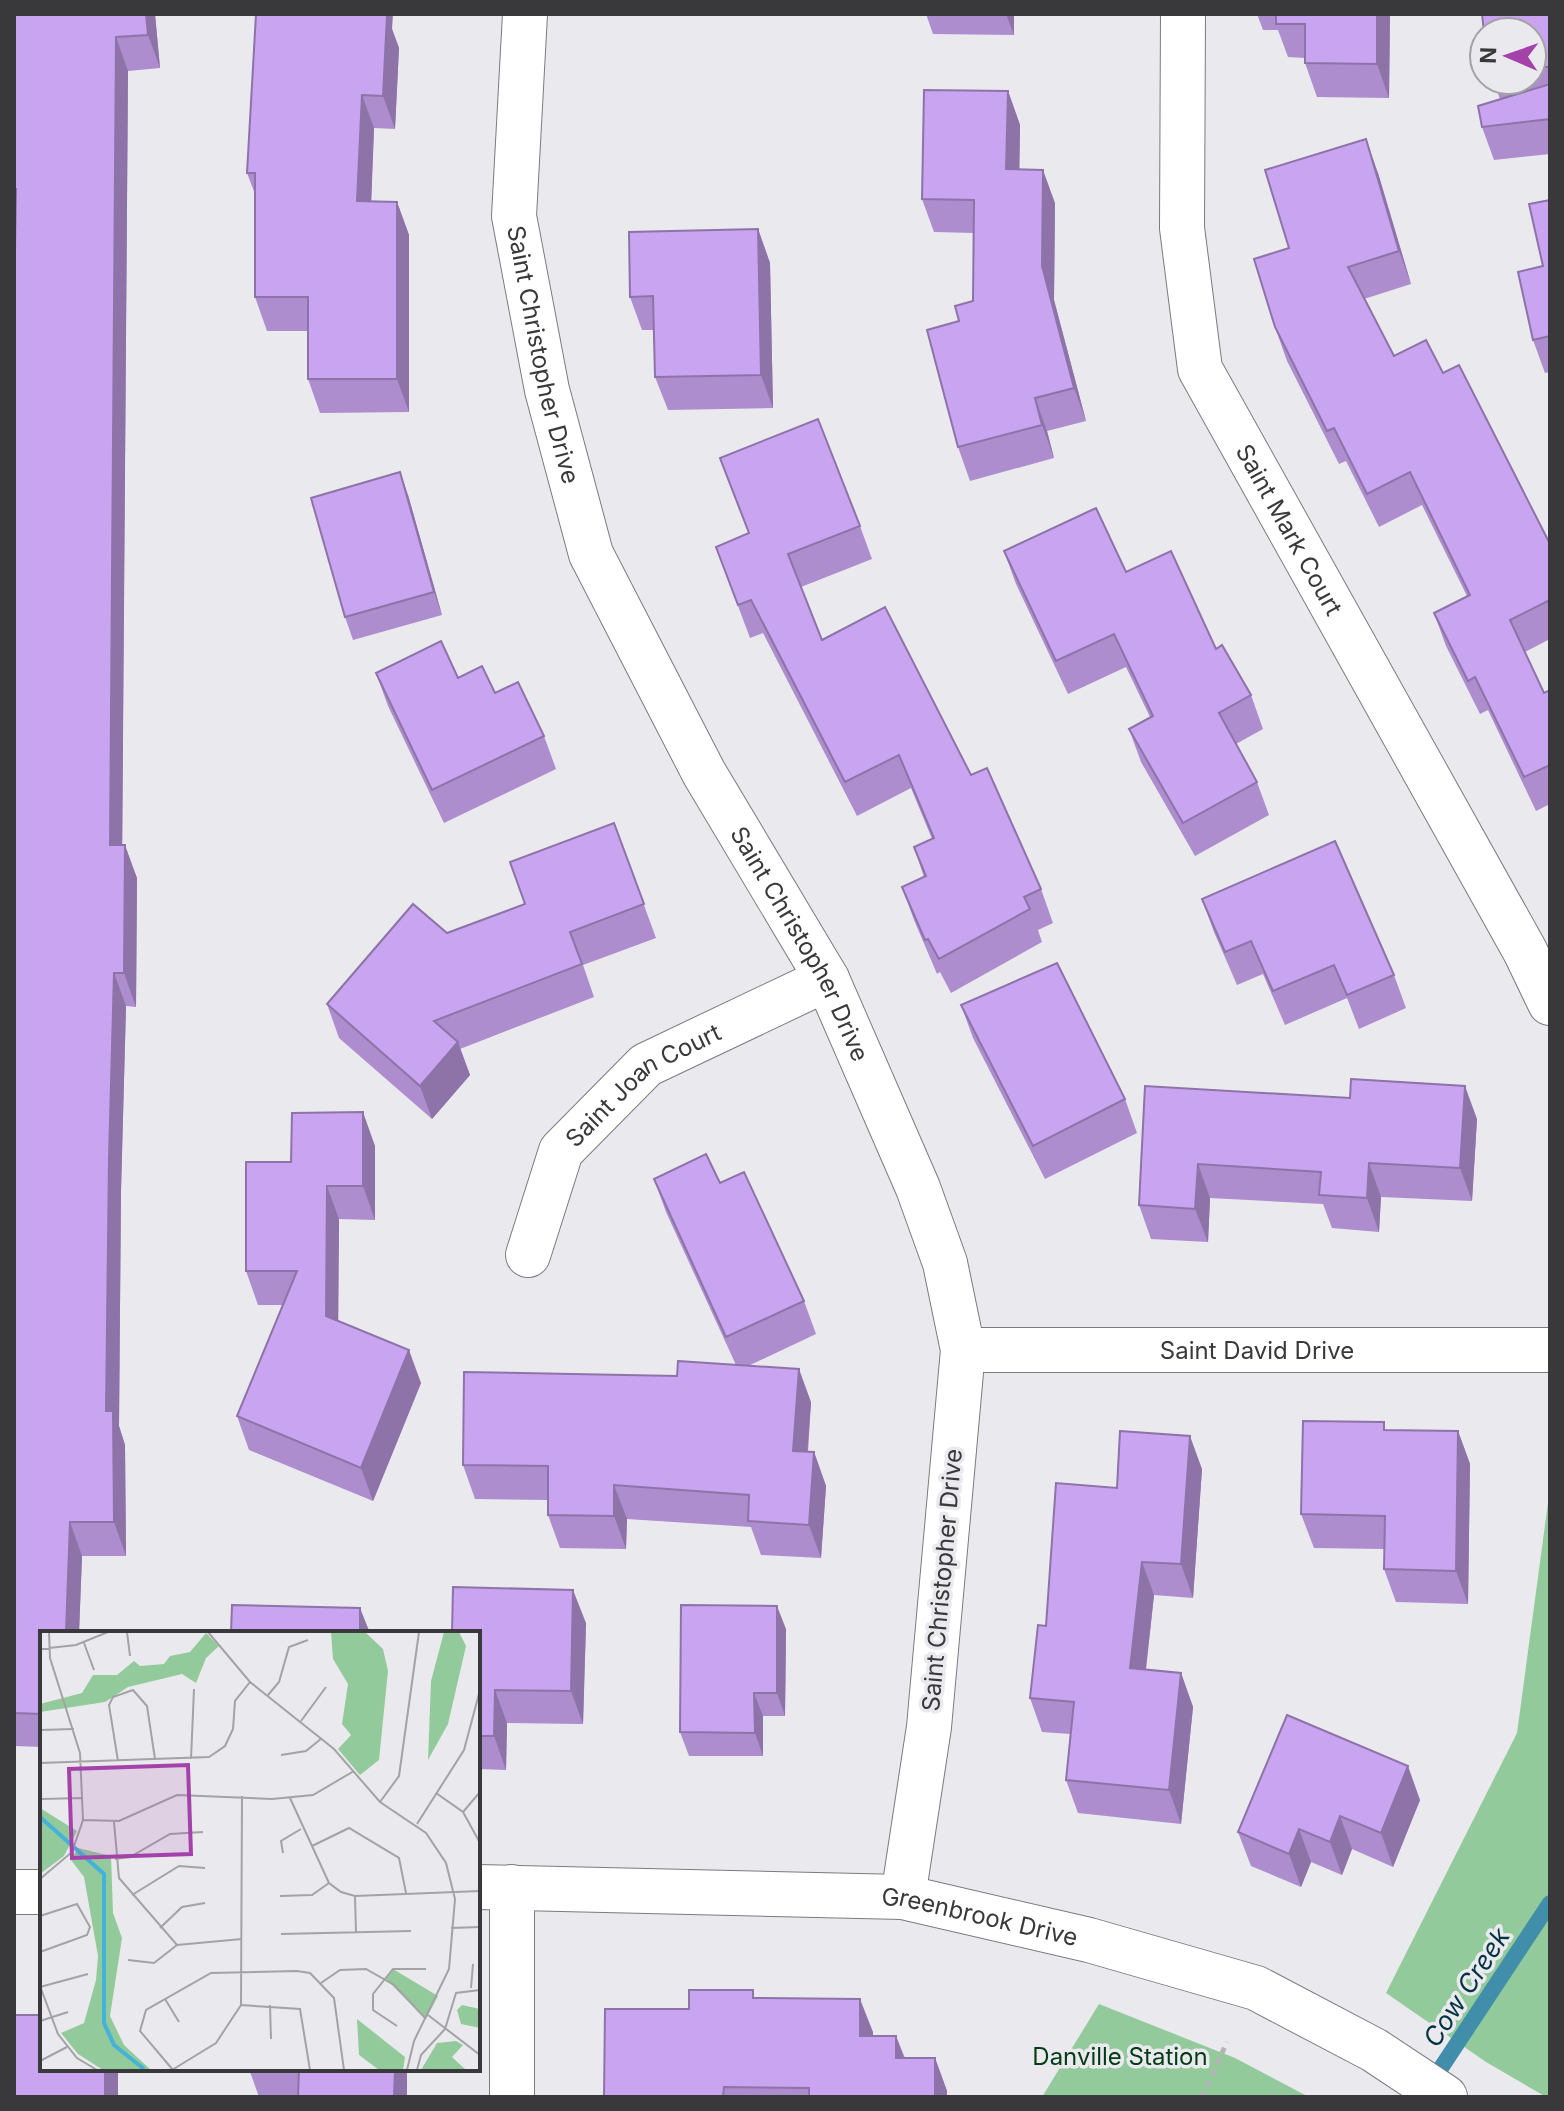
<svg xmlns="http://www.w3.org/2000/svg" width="1564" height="2111" font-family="Inter,sans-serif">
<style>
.green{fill:#93ca9b}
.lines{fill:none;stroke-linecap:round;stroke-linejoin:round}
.stream{stroke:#418eaa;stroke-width:16}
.street-casing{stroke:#7b7b7e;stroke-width:46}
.secondary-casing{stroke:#7b7b7e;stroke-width:46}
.path{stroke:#b4b4b7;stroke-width:5;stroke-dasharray:6 6;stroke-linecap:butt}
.street{stroke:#fff;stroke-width:44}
.secondary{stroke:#fff;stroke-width:44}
.wall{fill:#ad8dce}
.shaded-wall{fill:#8d73a8}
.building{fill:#c9a4f0;stroke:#8d73a8;stroke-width:2}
.labels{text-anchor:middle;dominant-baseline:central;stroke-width:7;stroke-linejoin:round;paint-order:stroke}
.street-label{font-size:24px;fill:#39393b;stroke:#eaeaee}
.park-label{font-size:24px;fill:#023b15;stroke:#eaeaee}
.water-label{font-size:26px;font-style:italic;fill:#003242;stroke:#eaeaee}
.inset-river{fill:none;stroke:#44b3da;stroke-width:4}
.inset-road{fill:none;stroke:#a3a3a6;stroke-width:2}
.view{fill:#a442a9;fill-opacity:0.15;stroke:#a442a9;stroke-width:4}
.inset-edge{fill:none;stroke:#39393b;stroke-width:4}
</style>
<rect width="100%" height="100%" fill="#eaeaee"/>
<g class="green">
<path d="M1550,1488v609h-4l-60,-35 -100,-69 131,-260z"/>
<path d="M1099,2004l136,54 74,39h-267z"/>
</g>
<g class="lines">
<path class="stream" d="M1429,2086l121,-183"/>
<g class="street-casing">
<g id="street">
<path id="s1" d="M525,14l-11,202 33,174 44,164 113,219 123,206 91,209 27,75 18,87 -34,377 -26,170"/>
<path id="s2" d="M1183,14l-1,214 18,141 325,582 25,52"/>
<path id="s3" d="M528,1255l33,-104 85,-86 181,-86"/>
<path id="s4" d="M963,1350h587"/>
<path d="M512,1887v210"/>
</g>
</g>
<g class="secondary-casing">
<g id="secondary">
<path id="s5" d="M478,1887l425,10 186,43 167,48 118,62 71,47"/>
<path d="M14,1892h28"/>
</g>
</g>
<path class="path" d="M1202,2097l25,-55"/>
<use href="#street" class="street"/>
<use href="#secondary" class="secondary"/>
</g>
<g class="wall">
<path d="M14,14h141l5,54 -32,3 -6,774 15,33 -1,129 -10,-1 -5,185 -2,235 6,19 1,111h-44l-3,77h-37v114l-28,-1v-1434l2,-90h-2z"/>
<path d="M926,14h88v21l-81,-1z"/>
<path d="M1257,14h133l-1,84 -72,-1 -12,-34v-5l-17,-1 -10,-27h-15z"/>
<path d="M1550,14v140l-56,6 -12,-33 18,-28 -7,-19h39v-48z"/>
<path d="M392,29l7,19 -4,81 -21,-1 -3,73 26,1 12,33v177l-89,1 -12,-34v-48h-41l-12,-34v-103l-8,-21z"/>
<path d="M1008,91l12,34 -1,44 36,34 -1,97 32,121 -39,10 7,27 -84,23 -12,-34 1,-126 14,-20 1,-68 -40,-1 -12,-33z"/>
<path d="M1378,173l33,111 -47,15 30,57 49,17 107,171v95l-25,13 19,41 6,-3v114l-14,7 -48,-101 -8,4 -34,-68 -12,-33 33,-17 -45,-91 -43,22 -33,-66 -7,3 -52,-103 -12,-34 14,-79z"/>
<path d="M1550,200v172l-5,1 -12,-33z"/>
<path d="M758,229l12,34 3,145 -105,2 -13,-33 -1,-47h-12l-12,-33z"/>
<path d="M720,458l140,68 12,33 -71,28 21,53 149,135 70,114 12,34 -15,7 4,12 -91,51 -11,-21 -3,2 -23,-54 -12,-33 22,-10 -10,-30 18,-8 -21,-51 -54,28 -94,-183 -13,5 -34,-91 33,-14z"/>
<path d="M408,495l34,120 -89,25 -8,-23z"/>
<path d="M1004,551l122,21 90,77 35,46 12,34 -27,15 21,38 12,33 -74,41 -54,-94 -12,-33 21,-12 -24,-50 -58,27 -52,-110z"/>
<path d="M376,673l82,5 37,15 49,43 12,33 -112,54 -56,-117z"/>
<path d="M614,823l42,115 -73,27 11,32 -134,52 10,26 -38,44 -93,-81 -12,-34 120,-71 78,-29z"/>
<path d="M1202,899l192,76 12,33 -47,21 -12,-31 -62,27 -22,-51 -26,11 -23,-53z"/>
<path d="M961,1005l164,94 12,34 -92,46 -72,-141z"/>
<path d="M1145,1086l332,33 -5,82 -91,-4 -2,35 -47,-4 -9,-24 -113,-6 -2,44 -57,-3 -12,-34z"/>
<path d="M375,1146v74l-36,-1 -1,102 83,62 -48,118 -124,-51 -12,-34 46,-111h-25l-12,-34 45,-109z"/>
<path d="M654,1179l66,4 84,118 12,33 -68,32 63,36 -3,50h6l12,34 -5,72 -60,-3 -10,-28 -124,-8 -1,30 -66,-1 -12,-33v-15l-73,-1 -12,-34 214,-89 59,-11 -70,-153z"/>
<path d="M1387,1430l71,1 12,33 -2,140 -72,-2 -12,-33v-20l-70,-1 -13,-34z"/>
<path d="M1202,1469l-9,129 -39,-3 -8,75 35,3 12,34 -12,117 -103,-11 -12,-33 4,-46 -28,-2 -12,-34 16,-72 71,-138z"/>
<path d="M586,1623l-3,101 -76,-1 -1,47 -28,-1v-136z"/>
<path d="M786,1629l-1,87h-22v40h-74l-9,-24z"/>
<path d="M1420,1800l-27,67 -41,-18 -10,26 -31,-13 -10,25 -50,-21 -13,-34z"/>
<path d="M756,1998l117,34v4h23l9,22h30l12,33v6h-343l85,-88z"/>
<path d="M249,2069h158v28h-148z"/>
</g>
<g class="shaded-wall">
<path d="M146,14h9l5,54 -12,-33z"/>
<path d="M379,14h14l-1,15 7,19 -4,81 -12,-33z"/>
<path d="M1006,14h8v21z"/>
<path d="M1377,14h13l-1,84 -12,-34z"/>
<path d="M116,37l12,34 -6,807 -12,-33z"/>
<path d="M1008,91l12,34 -1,77 -13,-33z"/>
<path d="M362,95l12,33 -4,107 -13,-34z"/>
<path d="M1366,139l12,34 33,111 -12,-33z"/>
<path d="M1043,170l12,33 -1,97 32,121 -12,-33 -32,-122z"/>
<path d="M397,202l12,33v177l-12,-33z"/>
<path d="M758,229l12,34 3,145 -12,-33z"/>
<path d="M1035,398l12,33 7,27 -12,-33z"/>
<path d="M400,472l8,23 34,120 -8,-23z"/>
<path d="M125,845l12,33 -1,129 -12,-34z"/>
<path d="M114,973l12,33 -5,185 -2,235 6,19 1,111 -12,-34 -8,-111 3,-253z"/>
<path d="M458,1042l12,33 -38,44 -12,-33z"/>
<path d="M1465,1086l12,33 -5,82 -12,-33z"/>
<path d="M363,1112l12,34v74l-12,-34z"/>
<path d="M1369,1163l12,34 -2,35 -12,-34z"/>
<path d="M1198,1164l12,34 -2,44 -13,-33z"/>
<path d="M327,1186l12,33 -1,130 -12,-33z"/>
<path d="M409,1350l12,33 -48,118 -12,-33z"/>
<path d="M799,1369l12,33 -6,82 -12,-33z"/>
<path d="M1458,1431l12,33 -2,140 -12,-33z"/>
<path d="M1190,1436l12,33 -9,129 -12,-34z"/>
<path d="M814,1452l12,34 -5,72 -12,-33z"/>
<path d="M614,1485l13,34 -1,30 -12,-33z"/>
<path d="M70,1522l12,34 -3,77h-13z"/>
<path d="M1142,1562l12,33 -12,107 -12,-34z"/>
<path d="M573,1590l13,33 -3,101 -12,-33z"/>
<path d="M777,1606l9,23 -1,87 -8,-23z"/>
<path d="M360,1608l10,25h-10z"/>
<path d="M1181,1673l12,34 -12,117 -12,-34z"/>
<path d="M495,1690l12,33 -1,47 -12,-34z"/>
<path d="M754,1693l9,23v40l-8,-23z"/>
<path d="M1408,1766l12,34 -27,67 -12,-34z"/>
<path d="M1340,1816l12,33 -10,26 -12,-33z"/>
<path d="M1299,1829l12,33 -10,25 -12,-33z"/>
<path d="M860,1999l13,33 -1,37 -12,-33z"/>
<path d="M896,2036l12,33 -12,-11z"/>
<path d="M935,2058l12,33v6h-12z"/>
<rect x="105" y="2069" width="13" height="28"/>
<path d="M395,2069h12v28h-13z"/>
</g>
<g class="building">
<path d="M14,14h132l2,21 -32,2 -6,808h15l-1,128h-10l-5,185 -3,253h7l1,111h-44l-4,110 28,1h-52v81l-28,-1v-1401l2,-123h-2z"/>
<path d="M256,14l131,1 -4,81 -21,-1 -5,106 40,1v177h-89v-82h-53v-124h-8z"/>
<path d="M1276,14h101v50l-72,-1v-39h-29z"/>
<path d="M1482,14h68v53h-18v-35h-48z"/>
<path d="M1550,84v35l-68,8 -4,-21z"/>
<path d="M924,90l84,1 -2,78 37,1 -1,96 32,122 -39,10 7,27 -84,22 -31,-117 32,-9 -4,-15 18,-5 1,-101 -52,-1z"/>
<path d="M1366,139l33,112 -51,16 46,89 32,-16 17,33 16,-8 91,179v56l-40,20 34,73 6,-3v75l-26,12 -49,-100 -7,4 -34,-68 36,-18 -60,-123 -43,22 -33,-66 -7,3 -52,-104 -21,-68 35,-11 -24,-78z"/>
<path d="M1550,200v136l-17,4 -15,-68 25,-6 -14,-62z"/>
<path d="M758,229l3,146 -106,2 -2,-81 -23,1 -1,-65z"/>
<path d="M818,419l42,107 -72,28 34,86 63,-33 86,168 16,-7 54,121 -17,8 6,12 -91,50 -11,-20 -3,1 -23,-53 24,-11 -12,-29 20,-9 -35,-83 -54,27 -94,-182 -13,5 -22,-58 33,-14 -29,-75z"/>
<path d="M400,472l34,120 -89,25 -34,-119z"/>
<path d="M1096,508l30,64 45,-21 45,98 6,-4 29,50 -32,18 38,69 -74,41 -54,-94 24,-13 -39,-82 -58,27 -52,-110z"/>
<path d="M441,641l17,37 24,-12 13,27 23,-11 26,54 -112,54 -56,-117z"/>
<path d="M614,823l30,81 -74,28 12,32 -148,57 24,21 -38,44 -93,-82 86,-100 34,29 78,-29 -15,-42z"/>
<path d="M1335,841l59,134 -47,20 -13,-30 -61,26 -22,-50 -26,11 -23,-53z"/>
<path d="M1057,963l68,136 -92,47 -72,-141z"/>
<path d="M1351,1079l114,7 -5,82 -91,-5 -2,35 -48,-3 2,-23 -123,-8 -3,45 -56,-4 6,-119 205,12z"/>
<path d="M363,1112v74h-36l-1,130 83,34 -48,118 -124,-52 60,-145h-51v-109h45l1,-49z"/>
<path d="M706,1154l14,29 24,-11 60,129 -78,36 -72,-158z"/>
<path d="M678,1361l121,8 -6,82 21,1 -5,73 -61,-4 1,-26 -135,-10v31l-66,-1v-49l-85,-1 1,-93 213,4z"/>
<path d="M1303,1421l81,1v8l74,1 -2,140 -72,-2 1,-53 -84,-2z"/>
<path d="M1120,1431l70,5 -9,128 -39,-2 -12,106 51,5 -12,117 -103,-10 8,-78 -44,-4 8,-73 8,1 10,-143 61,5z"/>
<path d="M453,1587l120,3 -2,101 -76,-1 -1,46h-16v-103h-26z"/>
<path d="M232,1605l128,3v25h-129z"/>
<path d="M681,1605l96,1v87h-23l1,40 -75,-1z"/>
<path d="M1287,1715l121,51 -27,67 -41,-17 -10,26 -31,-13 -10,25 -51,-22z"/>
<path d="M689,1990h64v8l107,1v37h36v22h39v39h-126v-9l-85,-1 -1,10h-119l1,-88h84z"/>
<path d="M14,2015h28v54h63v28h-91z"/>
<path d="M299,2069h96l-1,28h-96z"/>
</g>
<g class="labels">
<g class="street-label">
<text stroke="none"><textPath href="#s1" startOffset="344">Saint Christopher Drive</textPath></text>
<text stroke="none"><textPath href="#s2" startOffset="540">Saint Mark Court</textPath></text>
<text stroke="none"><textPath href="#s1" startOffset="992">Saint Christopher Drive</textPath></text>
<text stroke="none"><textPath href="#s3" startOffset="216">Saint Joan Court</textPath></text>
<text stroke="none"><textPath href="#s4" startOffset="294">Saint David Drive</textPath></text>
<text transform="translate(942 1580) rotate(-85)">Saint Christopher Drive</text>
<text stroke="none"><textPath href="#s5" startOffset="504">Greenbrook Drive</textPath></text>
</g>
<g class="park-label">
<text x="1120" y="2056">Danville Station</text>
</g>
<g class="water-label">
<text transform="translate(1466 1987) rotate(-57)">Cow Creek</text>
</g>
</g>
<g transform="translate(40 1631)">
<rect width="440" height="440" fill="#eaeaee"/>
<path d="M291,1h34l18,17 5,22 -9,89 -19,15 -22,-26 13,-14 -9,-11 6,-40 -15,-25zM404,1h15l7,14 -18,78 -20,36 3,-79zM166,2l13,13 -13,12 -10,25 -14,-9 -54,13 -23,15 -65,10v-8l42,-11 11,-18h24l17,-14 6,5 24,-2 6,-8 20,-4zM0,177l37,23 -13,25 -24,18zM38,217l33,8 2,57 9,25 -12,78 14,29 27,25h-48l-25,-16 -17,-21 23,-10 12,-43 2,-24 -14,-79 -13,-17zM353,338l45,27 -12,23 -41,-41zM422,374l18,4v19l-19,-4 -4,-14zM317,388l48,38 -2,13h-24l-20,-15zM416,410l7,4 -11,12 14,13h-45l16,-27z" fill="#93ca9b"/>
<path class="inset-river" d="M0,186l64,57v149l10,22 30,24"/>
<path class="inset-road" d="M87,1l3,24M168,1l42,50 84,67 46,53 46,31 20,30 9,36 -6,70 -35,72 -7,29M44,12l10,27M0,18l36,-4 32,-13M228,64l11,-13 10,-35 19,-7M261,90l25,-34M0,99l34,-1M241,124l25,-4 16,-13M151,128l3,-70M78,130l-9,-56 4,-8 20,-7 14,16 8,53M0,132l169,-6 16,-11 8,-17 2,-28 15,-19M396,162l27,19 17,31M250,167l39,85 12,9 14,4 125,-5M2,168l41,-1M340,171l19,-26 20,-144M423,181l17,-20M43,189l36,1 58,-26 95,4 41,-4 41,-24M74,191l5,56 58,67 65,-6M377,193l47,-74 16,-60M272,215l37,-18 50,30 7,35M243,222l-2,-12 20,-12M75,228l15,-2 40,-23 33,-2M0,248l32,-27 11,-32 -3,-67 -30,-95 -1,-26M92,264l47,-29 26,2M240,265l32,-1 17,-12M315,265l1,37M0,285l37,-12 13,23 -3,8 -47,17M120,297l22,-21 23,-4M411,297l29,-1M241,303l130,-3M88,329l26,3 23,-18M281,352l19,-13 26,-1 28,16 32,34M0,355l18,48 19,24 20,12M0,356l48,-13M431,357l2,-24M125,368l14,23M201,374l59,4 10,61M230,374l1,34M388,384l52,40M0,390l28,-9M357,395l-24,-16v-16l20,-25h33M0,430l27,-14M132,439l44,-27 25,-38 1,-209M133,439l-33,-39 6,-21 65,-37 86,-2 13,2 24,25 10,72M377,439l4,-15 24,-26 11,-36 24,-3"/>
<path class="view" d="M148,134l3,89 -119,4 -3,-89z"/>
<rect width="440" height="440" class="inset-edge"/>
</g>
<rect width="1564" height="2111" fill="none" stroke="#39393b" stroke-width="32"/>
<g transform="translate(1508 56) rotate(272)"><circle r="38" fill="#eaeaee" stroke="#a3a3a6" stroke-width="2"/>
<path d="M0-6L14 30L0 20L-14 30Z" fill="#a442a9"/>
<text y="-12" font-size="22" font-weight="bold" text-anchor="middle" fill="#39393b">N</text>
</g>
</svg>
